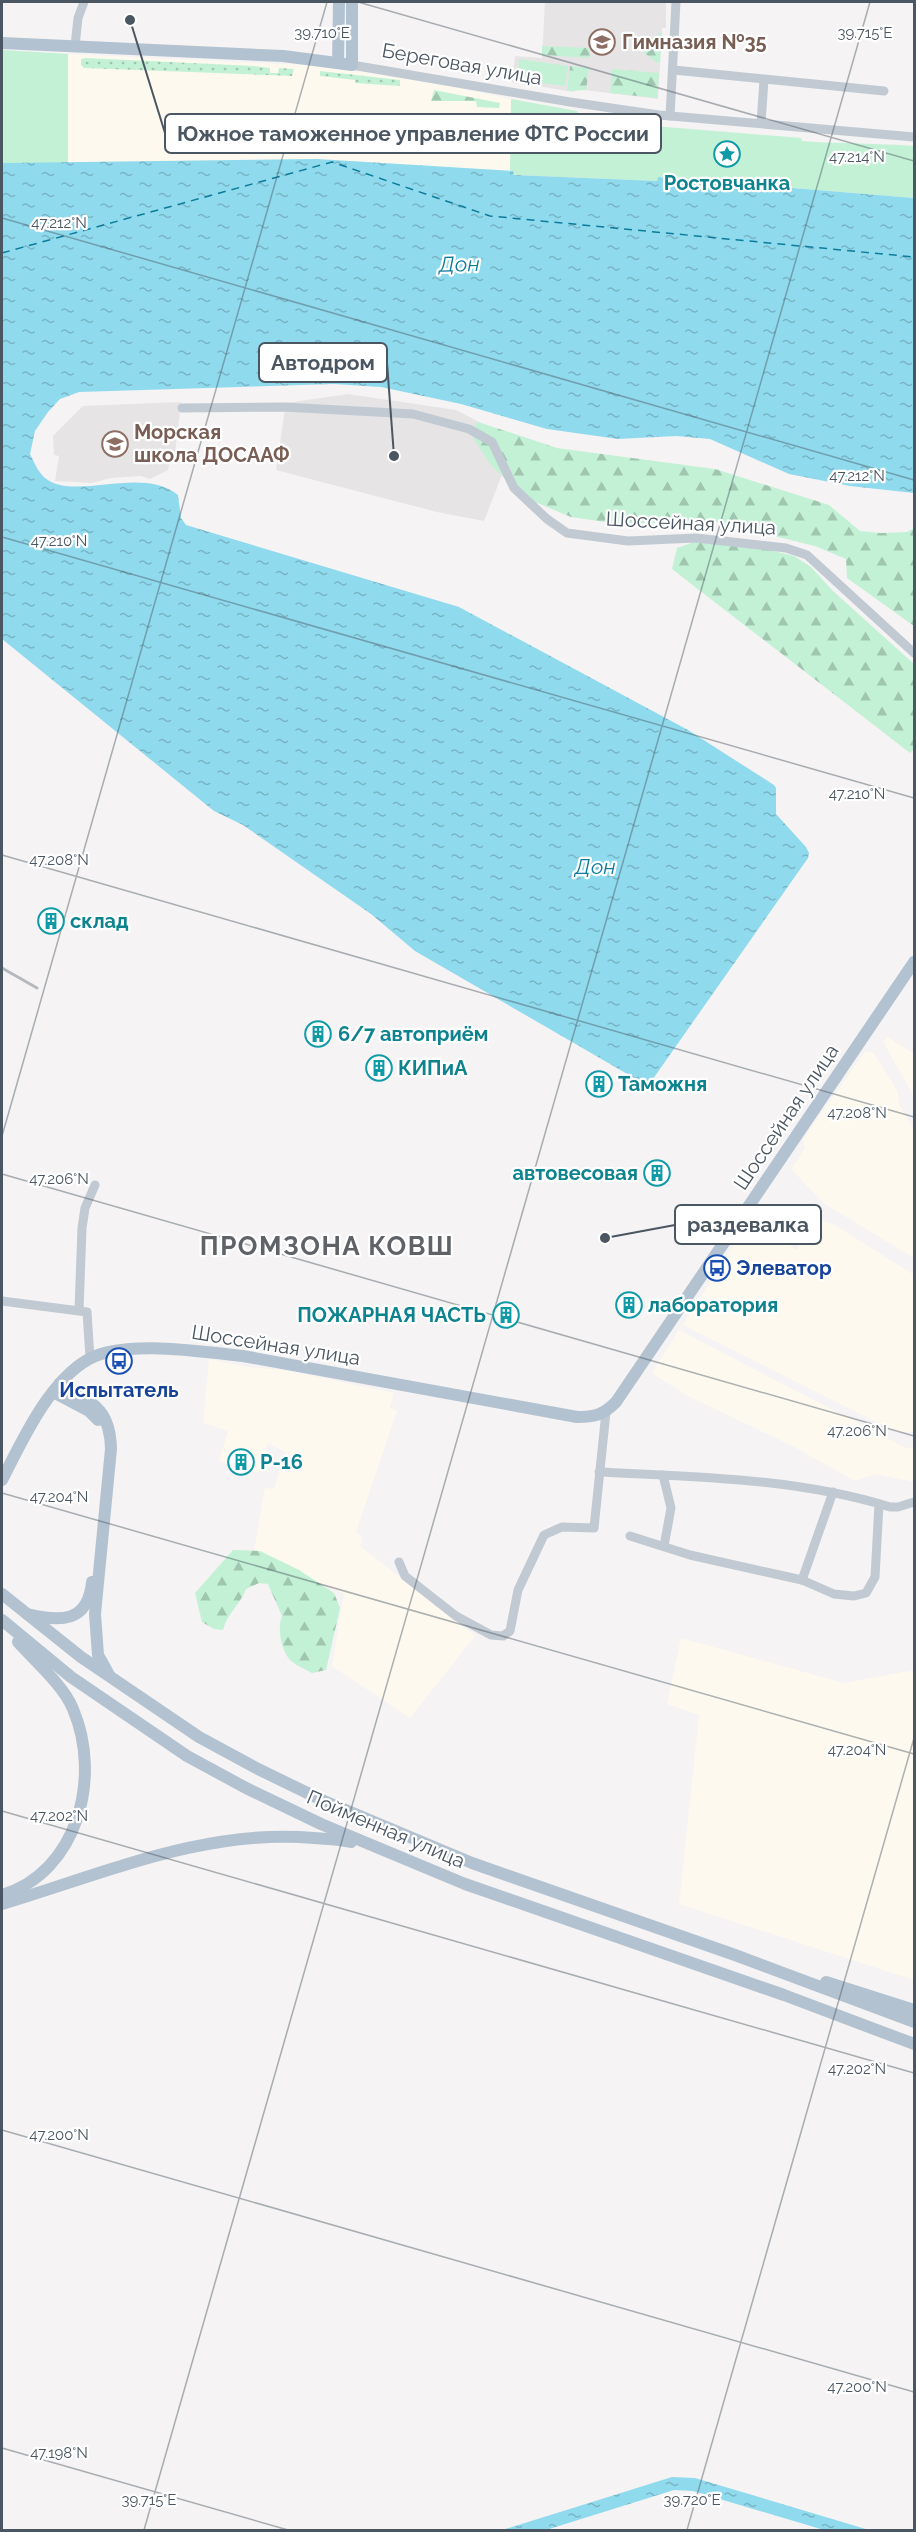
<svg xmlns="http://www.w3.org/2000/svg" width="916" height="2532" font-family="Raleway,sans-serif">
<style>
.commercial{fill:#fdf9ef}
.education{fill:#e6e4e5}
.grass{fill:url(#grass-dots)}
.forest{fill:url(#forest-firs)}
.park{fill:#c3f1d5}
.water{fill:url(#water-ripples)}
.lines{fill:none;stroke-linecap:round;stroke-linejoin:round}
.ferry{stroke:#0c7c9b;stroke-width:1.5;stroke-dasharray:8 6;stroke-linecap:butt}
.minor{stroke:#c1cad2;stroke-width:9}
.major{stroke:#b3c2d1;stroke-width:12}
.rail{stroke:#b5b8bd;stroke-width:3}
.ticks{fill:none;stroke:#4a5661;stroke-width:1.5;stroke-opacity:0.45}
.labels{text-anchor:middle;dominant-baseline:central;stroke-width:4.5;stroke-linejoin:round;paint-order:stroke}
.education-label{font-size:20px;font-weight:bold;fill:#785e54;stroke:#fff;text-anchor:start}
.street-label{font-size:20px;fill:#4a5661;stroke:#fff}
.culture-label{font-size:20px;font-weight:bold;fill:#0d838f;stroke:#fff;text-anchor:start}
.transit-label{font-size:20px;font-weight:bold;fill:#164399;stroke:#fff;text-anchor:start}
.water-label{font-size:21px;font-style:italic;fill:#0c7c9b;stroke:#fff}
.district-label{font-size:26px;font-weight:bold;letter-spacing:1.5px;fill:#5f6368;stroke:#fff}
.ticks-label{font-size:15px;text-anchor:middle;fill:#4a5661;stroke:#fff;stroke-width:4.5;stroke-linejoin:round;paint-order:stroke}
.leader{fill:none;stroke:#4a5661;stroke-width:2}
.callout-dot{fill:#4a5661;stroke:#fff;stroke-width:2}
.callout{fill:#fff;stroke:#4a5661;stroke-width:2}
.callout-label{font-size:21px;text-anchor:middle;font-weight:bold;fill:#4a5661}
</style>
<defs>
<pattern id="grass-dots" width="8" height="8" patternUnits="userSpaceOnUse" patternTransform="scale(1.5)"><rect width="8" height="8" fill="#c3f1d5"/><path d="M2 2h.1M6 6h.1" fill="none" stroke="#a0c6b0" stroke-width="1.8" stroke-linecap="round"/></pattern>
<pattern id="forest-firs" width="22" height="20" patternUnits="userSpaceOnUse" patternTransform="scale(1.5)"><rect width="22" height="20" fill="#c3f1d5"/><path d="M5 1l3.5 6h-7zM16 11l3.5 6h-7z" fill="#a0c6b0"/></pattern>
<pattern id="water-ripples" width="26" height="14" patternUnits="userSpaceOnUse" patternTransform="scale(1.5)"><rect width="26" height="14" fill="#90daee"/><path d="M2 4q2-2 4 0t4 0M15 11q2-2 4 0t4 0" fill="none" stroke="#78b4c4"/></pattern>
</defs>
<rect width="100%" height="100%" fill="#f5f3f3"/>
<g class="commercial">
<path d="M68,54l254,12 111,17 78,16 -1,72 -193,-12 -249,4z"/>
<path d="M888,1037l26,17v43l-31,-55z"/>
<path d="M865,1051l9,2 23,37 2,14 15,26v128l-91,-55 -32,-34 14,-21 -2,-9z"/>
<path d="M766,1204l27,5 42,16 79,50 -1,157h-17l-213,-107 66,-104 48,29 8,-15 -43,-24z"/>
<path d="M679,1330l229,119 6,-3v36l-39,-8 -20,7 -63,-35 -106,-51 -34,-22z"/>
<path d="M209,1359l38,8 36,3 111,23 -4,14 7,4 -41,121 7,6 -3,8 115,90 -65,82 -78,-52 12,-72 -88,-39 -2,-5 11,-62 9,1 11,-37 -17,-9 -10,30 -39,-12 9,-30 -25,-8z"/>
<path d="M681,1638l163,45 70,-13v310l-235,-76 20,-189 -32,-11z"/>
</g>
<g class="education">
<path d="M545,2h121v26h-4l-4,71 -82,-10 -2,3 -62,-10 3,-26 27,2z"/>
<path d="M348,394l108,16 59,31 -31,80 -47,-9 -161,-42 10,-67z"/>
<path d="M181,402l-6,51 -4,3 -3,14 -18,9 -9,-3 -30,2 -19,5 -37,-2 4,-25 -5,-1 -1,-19 30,-30z"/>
</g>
<g class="grass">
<path d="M86,58l168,8 16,2v5h8l1,-5 15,1 -2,7 -208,-8 -3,-3v-6z"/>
<path d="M320,71l80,9v6l-45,-3v-3l-35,-4z"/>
</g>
<g class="forest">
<path d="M662,32l-2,31h-3l-20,-16z"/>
<path d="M542,46l47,2 1,10 -48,-3z"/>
<path d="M570,66l19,2 -3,22 -19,1z"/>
<path d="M612,69l47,4 -2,25 -47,-5z"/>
<path d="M434,90l66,13 -1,5 -22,-1 -1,-6h-45z"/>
<path d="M478,422l79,26 158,21 114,36 31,26 20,2 27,-1 7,-4v98l-67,-48 -1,-19 -31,-13 -102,-25 -94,3 -48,-7 -48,-20 -32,-32 -22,-33z"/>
<path d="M694,542l71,7 29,7 17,11 22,24 81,73v85l-4,4 -238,-184 5,-21z"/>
<path d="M233,1550l27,1 39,19 35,23 6,15 -14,62 -14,3c-7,-4 -15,-7 -21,-12 -10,-10 -14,-33 -9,-45l-14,-32 -9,-1 -13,6c-6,16 -19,24 -23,41l-9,-1 -12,-7 -7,-29z"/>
</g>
<g class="park">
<path d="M2,50l66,4v109h-66z"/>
<path d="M519,59l49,7 -3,20 -48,-6z"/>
<path d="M511,99l66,12 4,9 220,18 1,3c38,3 75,2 112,5v52l-256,-21 -1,4 -143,-6 -1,-4h-3z"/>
</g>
<g class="water">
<path d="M317,159l196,12 1,4 143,6 1,-4 256,21v295l-64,-7 -61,-12 -79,-35 -34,-3 -58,3 -71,-10 -86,-25 -80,-17 -47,-3 -255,8 -19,7 -12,13 -13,19 -5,23c4,8 8,18 15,24 30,24 95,-13 133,17l3,23 5,7 273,82 229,123 86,55 2,3v26l30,33 3,6 -1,5 -160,228 -233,-135 -44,-37 -128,-89 -29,-14 -212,-172v-476z"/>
<path d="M672,2477l23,1 174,52h-45l-131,-39 -19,-1 -128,40h-44z"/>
</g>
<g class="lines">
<path class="ferry" d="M2,253l330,-91 158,54 424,41"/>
<g class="minor">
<path d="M75,46l3,-28 6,-16"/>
<path d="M352,65l218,37 89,13 255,22"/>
<path d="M674,70l210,21"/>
<path d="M670,116l6,-114"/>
<path d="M761,123l3,-43"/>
<path d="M182,408l102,-1 129,7 56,15 23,13 22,46 33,31 20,14 61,8 68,-3 90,10 21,7 107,98"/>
<path d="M2,1301l85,11 3,46"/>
<path d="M79,1310l3,-82 3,-20 10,-23"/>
<path d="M599,1472c98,5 197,6 291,35h8l16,-5"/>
<path d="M663,1475l8,33 -7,38"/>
<path d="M630,1536l60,19 112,25 32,14 20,2 12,-3 9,-16 4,-73"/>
<path d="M399,1562l6,14 51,40 35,19 12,1 7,-5 8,-41 26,-55 18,-8 32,1 12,-116"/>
<path d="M802,1580l31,-88"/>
</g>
<g class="major">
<path d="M2,43l281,13 69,9v-63"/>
<path d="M338,63l1,-61"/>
<path d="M60,1383c32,20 50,25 51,66l-16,165 3,41 11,20"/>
<path d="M53,1392l36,19 9,9"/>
<path d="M2,1480c20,-39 47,-99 87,-121 35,-20 115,-7 154,-3l334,61c18,0 26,-2 39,-15l298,-440"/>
<path d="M2,1594l79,63 118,80 59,32 66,32 148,62 263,92 179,67"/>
<path d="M27,1614c33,8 61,9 65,-32"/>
<path d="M2,1620l69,57 116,79 59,32 75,36 144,60 319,111 130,49"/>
<path d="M2,1895c76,-23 100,-118 71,-186 -9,-23 -38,-48 -55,-67"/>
<path d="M2,1904c101,-30 204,-76 312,-66 12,1 25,1 37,4"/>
<path d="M826,1982l88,28"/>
</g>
<path class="rail" d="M2,968l35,20"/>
</g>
<path class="ticks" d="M358,2l556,159M2,218l912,262M2,537l912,261M2,855l912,262M2,1136l325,-1134M2,1174l912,262M2,1493l912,261M2,1811l912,262M2,2130l912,262M2,2448l286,82M144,2530l726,-2528M687,2530l227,-792"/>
<defs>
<g id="school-ring" transform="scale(1.35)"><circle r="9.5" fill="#fff" stroke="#8d6e63" stroke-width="1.5"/><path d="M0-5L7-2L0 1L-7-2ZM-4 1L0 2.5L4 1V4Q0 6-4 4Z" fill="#8d6e63"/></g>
<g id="sight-ring" transform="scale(1.35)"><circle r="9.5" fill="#fff" stroke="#0f9aa8" stroke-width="1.5"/><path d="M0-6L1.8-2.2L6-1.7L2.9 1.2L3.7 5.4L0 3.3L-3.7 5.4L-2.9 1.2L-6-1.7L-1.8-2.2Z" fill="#0f9aa8"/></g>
<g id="building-ring" transform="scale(1.35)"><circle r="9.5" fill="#fff" stroke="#0f9aa8" stroke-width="1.5"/><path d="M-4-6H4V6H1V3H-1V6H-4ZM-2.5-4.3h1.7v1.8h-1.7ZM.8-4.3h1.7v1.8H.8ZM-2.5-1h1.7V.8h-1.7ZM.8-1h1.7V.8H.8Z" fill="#0f9aa8"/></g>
<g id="bus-ring" transform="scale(1.35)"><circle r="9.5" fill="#fff" stroke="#1a4fb4" stroke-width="1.5"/><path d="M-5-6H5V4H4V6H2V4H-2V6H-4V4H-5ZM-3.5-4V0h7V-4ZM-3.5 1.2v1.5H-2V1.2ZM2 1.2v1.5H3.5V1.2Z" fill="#1a4fb4"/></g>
</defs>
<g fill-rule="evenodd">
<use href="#school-ring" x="602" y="42"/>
<use href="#sight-ring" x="727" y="154"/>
<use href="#school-ring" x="115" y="444"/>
<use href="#building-ring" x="51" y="921"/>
<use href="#building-ring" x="318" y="1034"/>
<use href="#building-ring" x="379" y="1068"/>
<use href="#building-ring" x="599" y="1084"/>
<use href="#building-ring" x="657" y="1173"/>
<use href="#bus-ring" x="717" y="1268"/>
<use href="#building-ring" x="629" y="1305"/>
<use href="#building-ring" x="506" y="1315"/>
<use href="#bus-ring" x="119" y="1361"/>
<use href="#building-ring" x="241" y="1462"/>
</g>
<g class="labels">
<g class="education-label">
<text x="622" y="42">Гимназия №35</text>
<text x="134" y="432">Морская<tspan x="134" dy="23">школа ДОСААФ</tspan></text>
</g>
<g class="street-label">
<text transform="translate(462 64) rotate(10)">Береговая улица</text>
<text transform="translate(691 523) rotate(3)">Шоссейная улица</text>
<text transform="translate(786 1117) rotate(-56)">Шоссейная улица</text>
<text transform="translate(276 1345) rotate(9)">Шоссейная улица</text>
<text transform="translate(386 1829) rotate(23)">Пойменная улица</text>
</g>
<g class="culture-label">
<text x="727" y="183" text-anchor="middle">Ростовчанка</text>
<text x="70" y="921">склад</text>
<text x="338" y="1034">6/7 автоприём</text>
<text x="398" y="1068">КИПиА</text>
<text x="618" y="1084">Таможня</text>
<text x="638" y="1173" text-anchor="end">автовесовая</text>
<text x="648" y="1305">лаборатория</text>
<text x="486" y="1315" text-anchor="end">ПОЖАРНАЯ ЧАСТЬ</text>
<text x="260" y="1462">Р-16</text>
</g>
<g class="transit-label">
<text x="736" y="1268">Элеватор</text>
<text x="119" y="1390" text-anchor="middle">Испытатель</text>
</g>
<g class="water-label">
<text transform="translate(459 264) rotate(-1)">Дон</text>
<text x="595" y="866">Дон</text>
</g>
<g class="district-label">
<text x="327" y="1246">ПРОМЗОНА КОВШ</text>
</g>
</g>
<g class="ticks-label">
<text x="322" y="38">39.710°E</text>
<text x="865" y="38">39.715°E</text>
<text x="857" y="162">47.214°N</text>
<text x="59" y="228">47.212°N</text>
<text x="857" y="481">47.212°N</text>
<text x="59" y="546">47.210°N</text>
<text x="857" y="799">47.210°N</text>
<text x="59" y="865">47.208°N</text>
<text x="857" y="1118">47.208°N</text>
<text x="59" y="1184">47.206°N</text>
<text x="857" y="1436">47.206°N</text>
<text x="59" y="1502">47.204°N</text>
<text x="857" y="1755">47.204°N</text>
<text x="59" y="1821">47.202°N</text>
<text x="857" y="2074">47.202°N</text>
<text x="59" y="2140">47.200°N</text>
<text x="857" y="2392">47.200°N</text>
<text x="59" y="2458">47.198°N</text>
<text x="149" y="2505">39.715°E</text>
<text x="692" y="2505">39.720°E</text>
</g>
<path class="leader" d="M130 20L165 133M394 456L387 363M605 1238L675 1225"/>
<g class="callout-dot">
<circle cx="130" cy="20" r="6"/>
<circle cx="394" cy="456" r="6"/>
<circle cx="605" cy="1238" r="6"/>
</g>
<g class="callout">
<rect x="165" y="114" width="496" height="39" rx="6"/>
<rect x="259" y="343" width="128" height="39" rx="6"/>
<rect x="675" y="1205" width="146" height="39" rx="6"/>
</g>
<g class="callout-label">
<text x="413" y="141">Южное таможенное управление ФТС России</text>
<text x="323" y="370">Автодром</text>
<text x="748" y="1232">раздевалка</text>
</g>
<rect width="916" height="2532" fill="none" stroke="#4a5661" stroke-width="6"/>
</svg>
